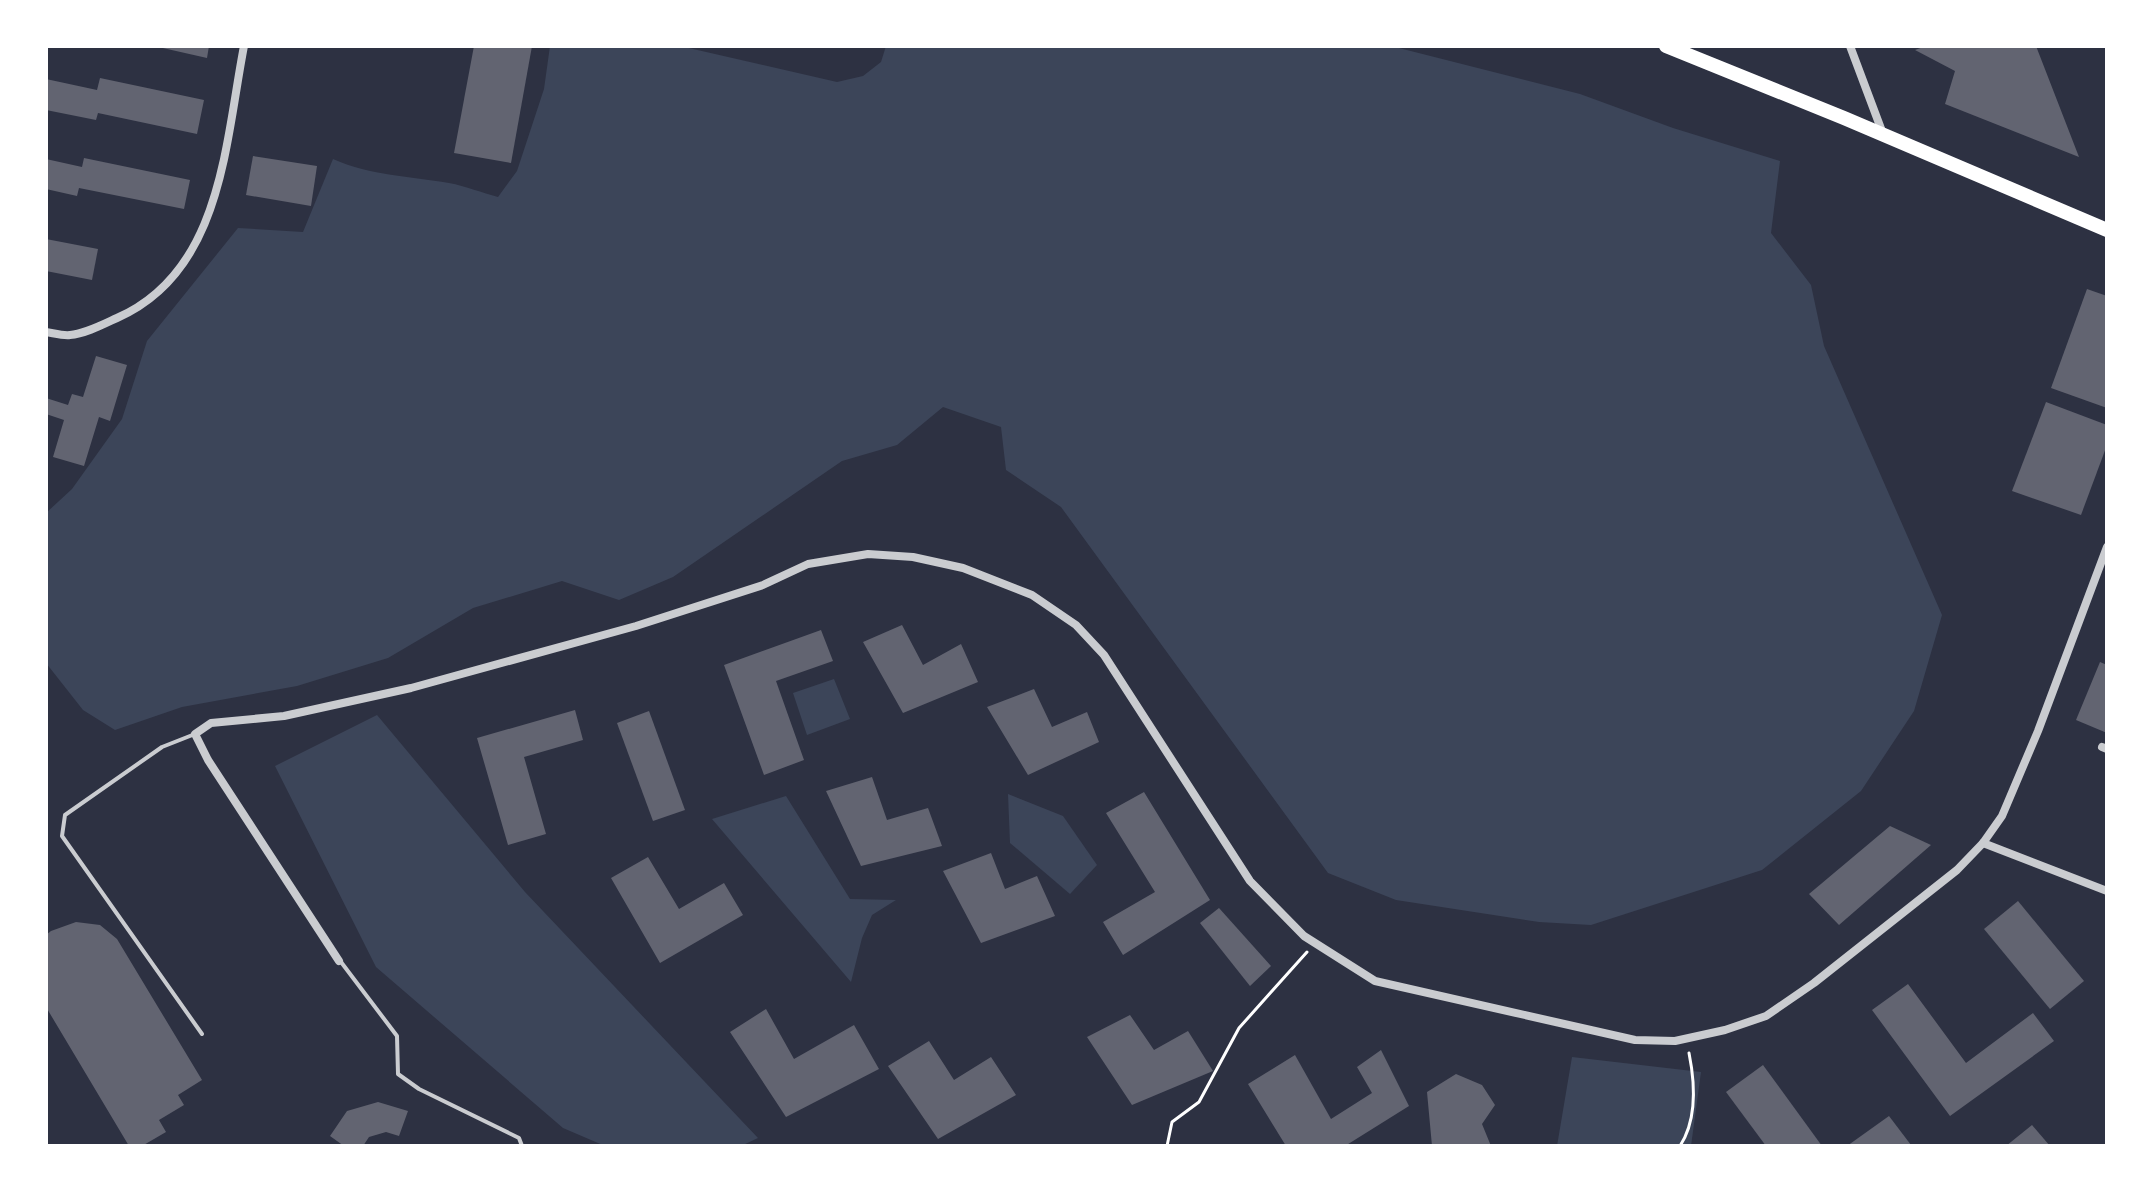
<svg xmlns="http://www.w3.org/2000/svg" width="2153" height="1192" font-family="Mulish,sans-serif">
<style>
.green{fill:#3c4559}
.building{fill:#626471}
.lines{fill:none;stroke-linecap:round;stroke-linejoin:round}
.path{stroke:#fff;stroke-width:3}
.service{stroke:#caccd0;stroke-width:4}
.minor{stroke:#caccd0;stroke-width:8}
.primary{stroke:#fff;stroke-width:14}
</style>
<rect width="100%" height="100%" fill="#2d3142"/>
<g class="green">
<path d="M550,46h130l157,36 26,-6 18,-14 5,-16h505l189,48 93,34 107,33 -9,72 40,52 13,61 118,269 -28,96 -53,80 -99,79 -171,55 -52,-3 -143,-22 -68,-27 -267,-366 -55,-37 -5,-43 -58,-20 -46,38 -55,16 -169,116 -54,23 -57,-19 -89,27 -85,50 -91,28 -115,21 -67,23 -32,-20 -37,-47v-150l26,-24 50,-70 25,-78 91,-113 65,4 30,-73c39,17 76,17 116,24 17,3 33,10 49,14l19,-26 27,-82z"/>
<path d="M834,679l16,40 -43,16 -14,-42z"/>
<path d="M377,715l148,177 233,246 -17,8h-136l-42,-18 -187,-161 -101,-201z"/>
<path d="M1008,794l55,22 34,49 -27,29 -60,-51z"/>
<path d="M786,796l64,103 46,1 -24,15 -10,23 -11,44 -139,-163z"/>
<path d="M1572,1057l129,15 -10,74h-134z"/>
</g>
<g class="building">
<path d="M154,46h55l-2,12z"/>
<path d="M474,46h58l-21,117 -57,-10z"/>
<path d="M1926,46h110l43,111 -134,-53 10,-33 -40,-21z"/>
<path d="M100,78l104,22 -7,34 -99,-21 -2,7 -50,-10v-31l51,11z"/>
<path d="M253,156l64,10 -6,40 -65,-11z"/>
<path d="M84,158l106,22 -6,29 -105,-21 -2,8 -31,-7v-30l36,8z"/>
<path d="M46,239l52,10 -6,31 -46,-9z"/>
<path d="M2087,289l20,7v112l-56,-20z"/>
<path d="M96,356l31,9 -17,56 -11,-4 -15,49 -31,-9 11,-37 -18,-6v-16l22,7 4,-11 11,3z"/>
<path d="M2046,402l61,23v20l-26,70 -69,-24z"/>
<path d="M902,625l21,40 38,-21 17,38 -75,31 -40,-71z"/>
<path d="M821,630l12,31 -57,20 28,79 -40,15 -40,-110z"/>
<path d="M2100,662l7,3v68l-31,-13z"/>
<path d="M1034,689l18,38 35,-15 12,30 -71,33 -41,-68z"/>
<path d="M575,710l8,30 -59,17 22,77 -38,11 -31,-107z"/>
<path d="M649,711l36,99 -32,11 -36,-98z"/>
<path d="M872,777l15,43 41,-12 14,38 -81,20 -35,-75z"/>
<path d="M1144,792l66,108 -87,55 -20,-33 52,-30 -49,-79z"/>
<path d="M1890,826l41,19 -92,80 -30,-31z"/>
<path d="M991,853l14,36 32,-13 18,40 -74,27 -38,-72z"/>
<path d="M648,857l31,52 45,-26 19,32 -83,48 -49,-85z"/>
<path d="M2018,901l66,80 -34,28 -66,-80z"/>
<path d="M1219,908l52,58 -21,20 -50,-63z"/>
<path d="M76,922l24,3 17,14 85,141 -24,15 6,10 -25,15 7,12 -24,14h-13l-83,-139v-72l5,-4z"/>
<path d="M1908,984l58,79 67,-50 21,28 -104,75 -78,-106z"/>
<path d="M766,1009l28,50 60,-34 25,44 -93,48 -56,-85z"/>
<path d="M1130,1015l24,35 34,-19 25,40 -81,34 -45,-68z"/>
<path d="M929,1041l25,39 37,-23 25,38 -78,44 -50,-73z"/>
<path d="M1381,1050l28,56 -64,40h-59l-38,-62 47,-29 36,64 41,-26 -15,-26z"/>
<path d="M1763,1065l59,81h-56l-40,-54z"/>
<path d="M1456,1074l26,11 13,20 -13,19 9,22h-59l-5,-54z"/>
<path d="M378,1102l30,9 -9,25 -13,-4 -17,5 -6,9h-19l-14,-10 17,-25z"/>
<path d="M1889,1116l22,29 -2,1h-62z"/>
<path d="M2032,1125l18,21h-44z"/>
</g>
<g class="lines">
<g class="path">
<path d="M1167,1146l5,-24 27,-20 40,-74 68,-76"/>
<path d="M1680,1146c17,-26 15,-63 9,-93"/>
</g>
<g class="service">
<path d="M195,734l-33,13 -97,68 -3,21 140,198"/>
<path d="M341,962l56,74 1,38 21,15 100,49 3,8"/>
</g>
<g class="minor">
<path d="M1850,46l33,88"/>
<path d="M46,332c7,1 17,4 24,3 15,-1 34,-11 47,-17 105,-46 108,-174 127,-272"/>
<path d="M2102,747l5,2"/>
<path d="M1983,843l124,48"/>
<path d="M339,961l-131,-201 -13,-26 16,-11 73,-7 127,-28 225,-62 127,-41 45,-21 60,-10 45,3 50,11 69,27 44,30 28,30 146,226 54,55 71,45 260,59 40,1 50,-11 41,-14 48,-33 143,-113 26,-27 19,-27 36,-85 69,-184"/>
</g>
<path class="primary" d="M1666,46l178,72 263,112"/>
</g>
<rect width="2153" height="1192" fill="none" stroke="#ffffff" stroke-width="96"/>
</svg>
